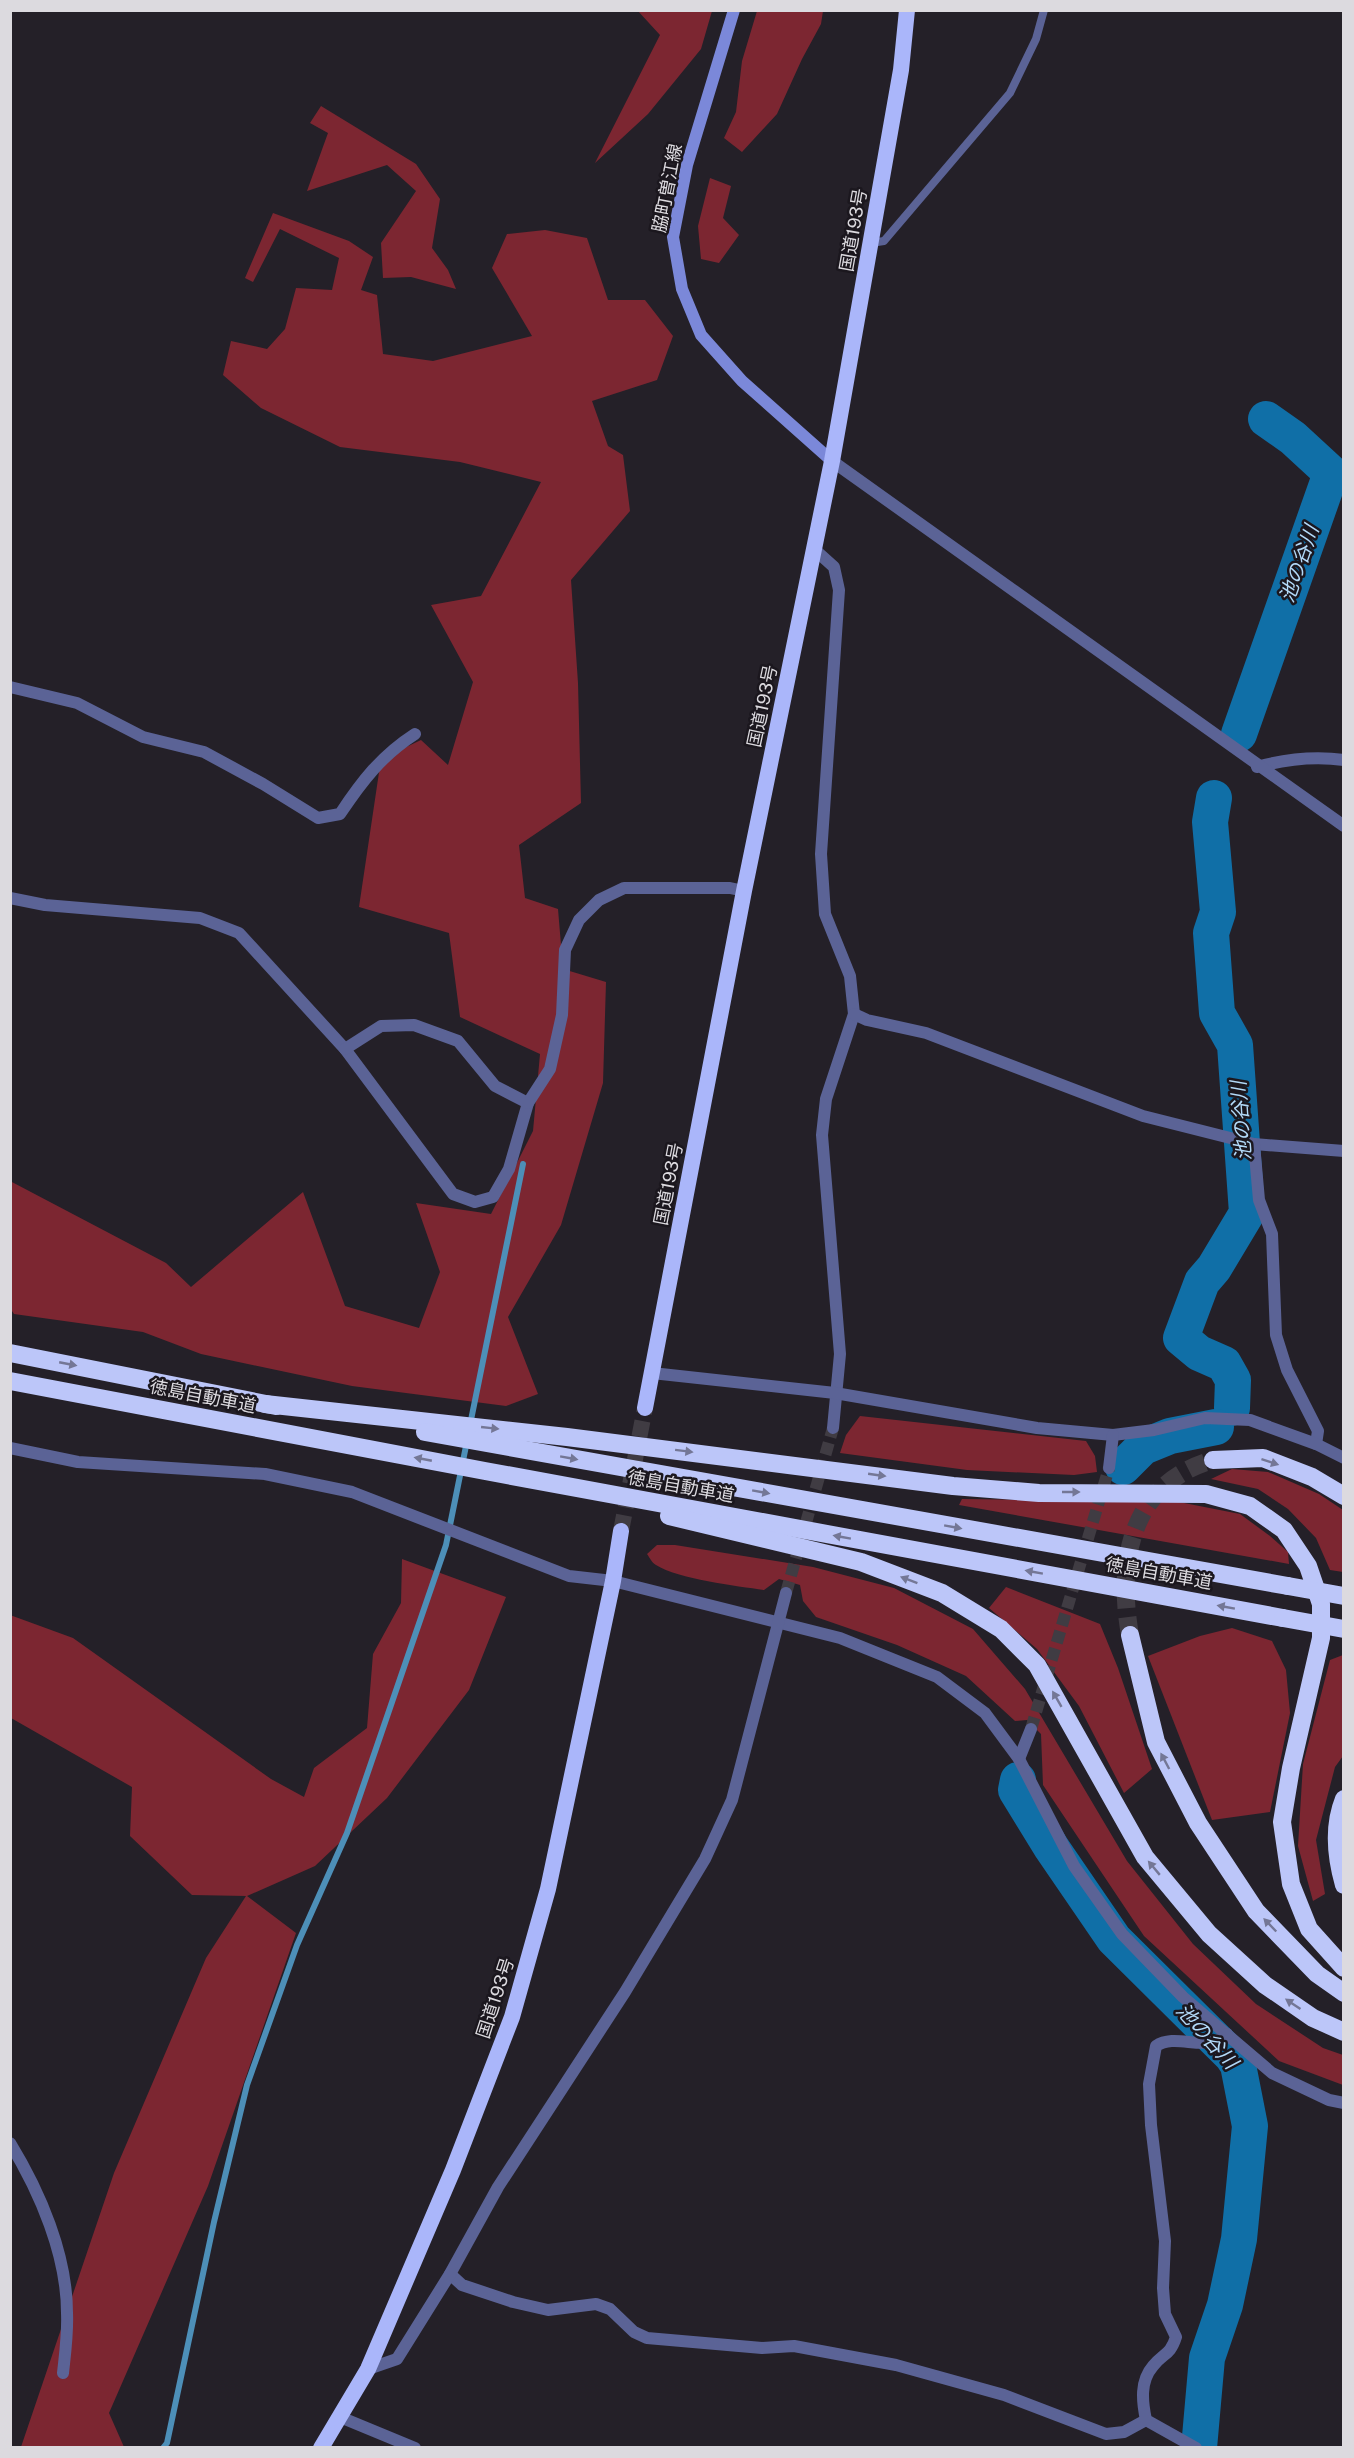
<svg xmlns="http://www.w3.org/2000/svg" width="1354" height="2458" font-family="'Public Sans','Noto Sans JP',sans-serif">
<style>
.forest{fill:#7c2631}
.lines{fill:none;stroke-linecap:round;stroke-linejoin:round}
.stream{stroke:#4d8fb8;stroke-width:6}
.river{stroke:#106fa7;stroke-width:36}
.minor-tunnel{stroke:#403c43;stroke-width:12;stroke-dasharray:12 6;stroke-linecap:butt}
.trunk-tunnel{stroke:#403c43;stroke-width:16;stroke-dasharray:16 8;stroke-linecap:butt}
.motorway-tunnel{stroke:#403c43;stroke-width:18;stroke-dasharray:18 9;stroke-linecap:butt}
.service{stroke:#5b6396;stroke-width:8}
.minor{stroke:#5b6396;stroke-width:12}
.tertiary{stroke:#5b6396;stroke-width:12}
.secondary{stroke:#7b88d9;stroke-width:12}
.trunk{stroke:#aab6fa;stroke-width:16}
.motorway{stroke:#bcc6f9;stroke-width:18}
.motorway-bridge{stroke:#bcc6f9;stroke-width:18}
.oneway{fill:#747796}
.labels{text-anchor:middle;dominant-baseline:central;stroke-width:5;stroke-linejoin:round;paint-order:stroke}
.street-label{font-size:18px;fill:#dcdadf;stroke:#1b171e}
.water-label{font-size:20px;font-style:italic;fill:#b2d9f8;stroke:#1b171e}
</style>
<rect width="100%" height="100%" fill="#242028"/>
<g class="forest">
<path d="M638,11h74l-11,38 -53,65 -53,49 65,-128z"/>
<path d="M757,11h66l-2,13 -19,35 -25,55 -35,38 -18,-14 12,-26 6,-51z"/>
<path d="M321,106l95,58 24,35 -8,49 16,22 8,19 -45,-12 -28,1 -2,-35 35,-52 -29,-26 -80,26 21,-58 -18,-10z"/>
<path d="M710,178l21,8 -8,32 16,17 -20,28 -18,-4 -3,-33z"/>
<path d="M273,213l76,28 24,16 -12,33 16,5 6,59 50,7 99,-25 -40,-68 15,-34 38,-4 42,8 21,62h37l28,36 -16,44 -65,21 16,45 15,9 7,56 -59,69 7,103 3,120 -62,42 6,53 33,11 5,60 43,13 -3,101 -42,142 -53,92 30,77 -32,12 -154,-20 -151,-32 -58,-22 -129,-18 -4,-6v-127l156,82 25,24 112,-95 42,114 74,22 21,-56 -24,-69 75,11 42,-83 7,-77 -80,-37 -11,-84 -90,-26 22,-148 40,-19 27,25 25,-83 -42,-77 50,-9 60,-114 -81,-20 -120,-15 -79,-39 -38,-33 8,-34 36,8 18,-20 11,-41 36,2 7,-32 -59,-29 -27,53 -8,-4z"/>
<path d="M860,1416l226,25 9,15 2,16 -23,3 -107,-5 -127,-17 6,-18z"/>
<path d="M1232,1469l36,3 51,22 24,16v62l-13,-2 -14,-32 -28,-29 -30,-20 -47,-10z"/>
<path d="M962,1499l217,3 61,12 30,22 18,16 1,12 -330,-59z"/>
<path d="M657,1545h18l138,22 81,21 79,41 52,60 102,172 66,83 63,60 67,44 20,7v30l-64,-24 -135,-125 -101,-151 -2,-51 -14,-14 -12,1 -49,-45 -69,-31 -81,-28 -13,-16 -3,-16 -21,-6 -15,11c-27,-4 -86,-11 -108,-25 -4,-2 -6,-7 -9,-11z"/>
<path d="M402,1559l104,38 -37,93 -82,108 -72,68 -68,30 49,37 -88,253 -99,227 15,34h-103l93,-274 92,-215 40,-62 -54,-1 -62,-59 2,-49 -121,-69 -1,-103 63,23 198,141 33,18 10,-29 53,-40 6,-74 28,-51z"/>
<path d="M1006,1587l94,37 18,44 34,101 -28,24 -45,-87 -42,-57 -48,-41z"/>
<path d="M1232,1628l40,13 14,29 4,43 -20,99 -58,8 -64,-164 52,-20z"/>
<path d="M1343,1655v101l-8,11 -19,73 9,54 -12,7 -15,-55 5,-82 27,-104z"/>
</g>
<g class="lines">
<g class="stream">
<path d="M470,1425l53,-261"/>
<path d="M163,2448l4,-5 47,-221 33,-137 50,-140 50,-112 99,-288 21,-104"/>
</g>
<g class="river">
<path d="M1239,734l92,-261 -38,-35 -27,-19"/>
<path d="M1214,798l-4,24 8,90 -7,21 6,80 18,32 12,168 -33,55 -12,14 -21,56 18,15 25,11 9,16 -1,28"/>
<path d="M1123,1467l20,-20 27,-11 46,-9"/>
<path d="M1018,1780l-2,10 35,57 63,92 118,117 6,9 12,61 -11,113 -14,66 -18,53 -8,90"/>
</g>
<g class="minor-tunnel">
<path d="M786,1593l47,-165"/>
<path d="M1031,1729l78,-261"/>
</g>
<path class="trunk-tunnel" d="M621,1531l24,-123"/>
<path class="motorway-tunnel" d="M1130,1635c-13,-74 0,-151 83,-175"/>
<path class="service" d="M871,243l13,-2 126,-148 26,-54 8,-29"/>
<g class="minor">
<path d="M814,549l20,18 5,23 -18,264 4,60 25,62 4,38 -28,85 -4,36 18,219 -7,74"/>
<path d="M10,687l67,16 66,34 61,15 59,32 55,34 22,-4c22,-33 41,-58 75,-80"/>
<path d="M1257,767c29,-8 57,-11 87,-7"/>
<path d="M10,898l35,7 155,13 39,15 106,116 108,145 22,8 18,-5 16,-28 19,-66"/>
<path d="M854,1014l13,6 59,13 217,83 111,28 90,7"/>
<path d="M345,1049l36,-23 33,-1 44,16 37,45 33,17 22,-34 12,-54 3,-65 14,-30 20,-20 25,-12h106l14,3"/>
<path d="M1254,1144l5,56 13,34 4,101 11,35 31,61 -2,13"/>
<path d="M652,1373l183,20 202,35 76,7 41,-5 51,-12 45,2 66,24 28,14"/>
<path d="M10,1448l68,14 187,12 87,18 217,84 44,5 227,57 97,39 48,36 34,46 55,107 48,68 61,63 89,76 57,27 15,3"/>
<path d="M1109,1468l4,-33"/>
<path d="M1019,1759l12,-30"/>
<path d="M10,2143c30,49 57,112 57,170 1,20 -2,41 -4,60"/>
<path d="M450,2274l12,11 51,17 35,8 48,-6 14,5 24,23 13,6 115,10 32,-2 102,19 108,30 102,39 18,-2 22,-12"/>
<path d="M368,2369l29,-10 53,-85 48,-87 127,-195 80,-133 27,-59 54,-207"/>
<path d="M340,2417l75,31"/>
<path d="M1196,2448l-50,-28c-4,-19 -6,-39 7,-54 10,-13 17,-10 23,-29l-11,-23 -2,-26 2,-47 -14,-116 -2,-41 7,-38c21,-14 50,8 71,-12"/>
</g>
<path class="tertiary" d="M832,461l512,365"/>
<path class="secondary" d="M734,10l-47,155 -14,72 9,52 19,46 41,46 90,80"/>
<g class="trunk">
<path d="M645,1408l99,-517 88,-430 69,-391 6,-60"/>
<path d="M321,2448l47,-79 85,-199 59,-153 36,-128 65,-308 8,-50"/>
</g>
<g class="motorway">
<path d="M10,1353l266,53"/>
<path d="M10,1381l475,90 798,147"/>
<path d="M265,1404l302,33 386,49 86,7 167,1 44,12 34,24 24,36 13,38v34l-30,130 -9,54 9,62 18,45 35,39"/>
<path d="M425,1432l863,154"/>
<path d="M1213,1460l50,-2 49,19 32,19"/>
<path d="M669,1516l192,46 81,31 59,36 36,36 108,192 64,77 56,51 48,33 31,14"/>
<path d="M1130,1635l26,107 42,81 58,88 61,63 27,19"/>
<path d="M1344,1799c-11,27 -8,58 0,86"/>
</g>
<g class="motorway-bridge">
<path d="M1288,1586l56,10"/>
<path d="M1283,1618l61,11"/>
</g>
</g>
<defs><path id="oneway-solid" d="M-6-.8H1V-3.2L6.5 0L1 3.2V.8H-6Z" transform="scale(1.5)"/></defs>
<g class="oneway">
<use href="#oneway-solid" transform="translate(68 1364) rotate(11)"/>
<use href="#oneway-solid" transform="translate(490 1428) rotate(6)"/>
<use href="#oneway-solid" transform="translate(684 1451) rotate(7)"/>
<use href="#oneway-solid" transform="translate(569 1458) rotate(10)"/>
<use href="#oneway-solid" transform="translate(423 1459) rotate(-169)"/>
<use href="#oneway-solid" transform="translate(1270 1462) rotate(18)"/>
<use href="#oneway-solid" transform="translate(877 1475) rotate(8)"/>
<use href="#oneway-solid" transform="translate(761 1492) rotate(10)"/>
<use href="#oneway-solid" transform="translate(1071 1492)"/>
<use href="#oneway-solid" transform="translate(953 1527) rotate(10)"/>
<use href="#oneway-solid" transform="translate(842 1537) rotate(-170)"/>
<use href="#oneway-solid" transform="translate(1034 1572) rotate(-170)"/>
<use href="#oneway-solid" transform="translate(909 1580) rotate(-159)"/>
<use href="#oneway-solid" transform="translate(1226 1607) rotate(-170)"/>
<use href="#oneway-solid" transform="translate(1057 1699) rotate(-120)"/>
<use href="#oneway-solid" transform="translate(1165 1761) rotate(-118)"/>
<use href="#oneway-solid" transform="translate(1154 1868) rotate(-130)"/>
<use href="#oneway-solid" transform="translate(1270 1925) rotate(-134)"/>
<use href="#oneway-solid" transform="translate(1293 2004) rotate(-146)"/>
</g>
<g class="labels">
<g class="street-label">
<text transform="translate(667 188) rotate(-79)">脇町曽江線</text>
<text transform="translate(853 230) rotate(-80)">国道193号</text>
<text transform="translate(762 706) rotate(-78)">国道193号</text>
<text transform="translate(668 1184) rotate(-79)">国道193号</text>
<text transform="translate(203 1396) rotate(11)">徳島自動車道</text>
<text transform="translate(681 1486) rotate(10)">徳島自動車道</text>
<text transform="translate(1159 1573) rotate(10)">徳島自動車道</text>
<text transform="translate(495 1998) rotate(-72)">国道193号</text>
</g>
<g class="water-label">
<text transform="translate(1299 564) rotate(-71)">池の谷川</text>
<text transform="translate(1241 1121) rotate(-94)">池の谷川</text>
<text transform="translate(1207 2036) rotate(48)">池の谷川</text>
</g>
</g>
<rect width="1354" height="2458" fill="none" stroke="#dcdadf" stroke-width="24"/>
</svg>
